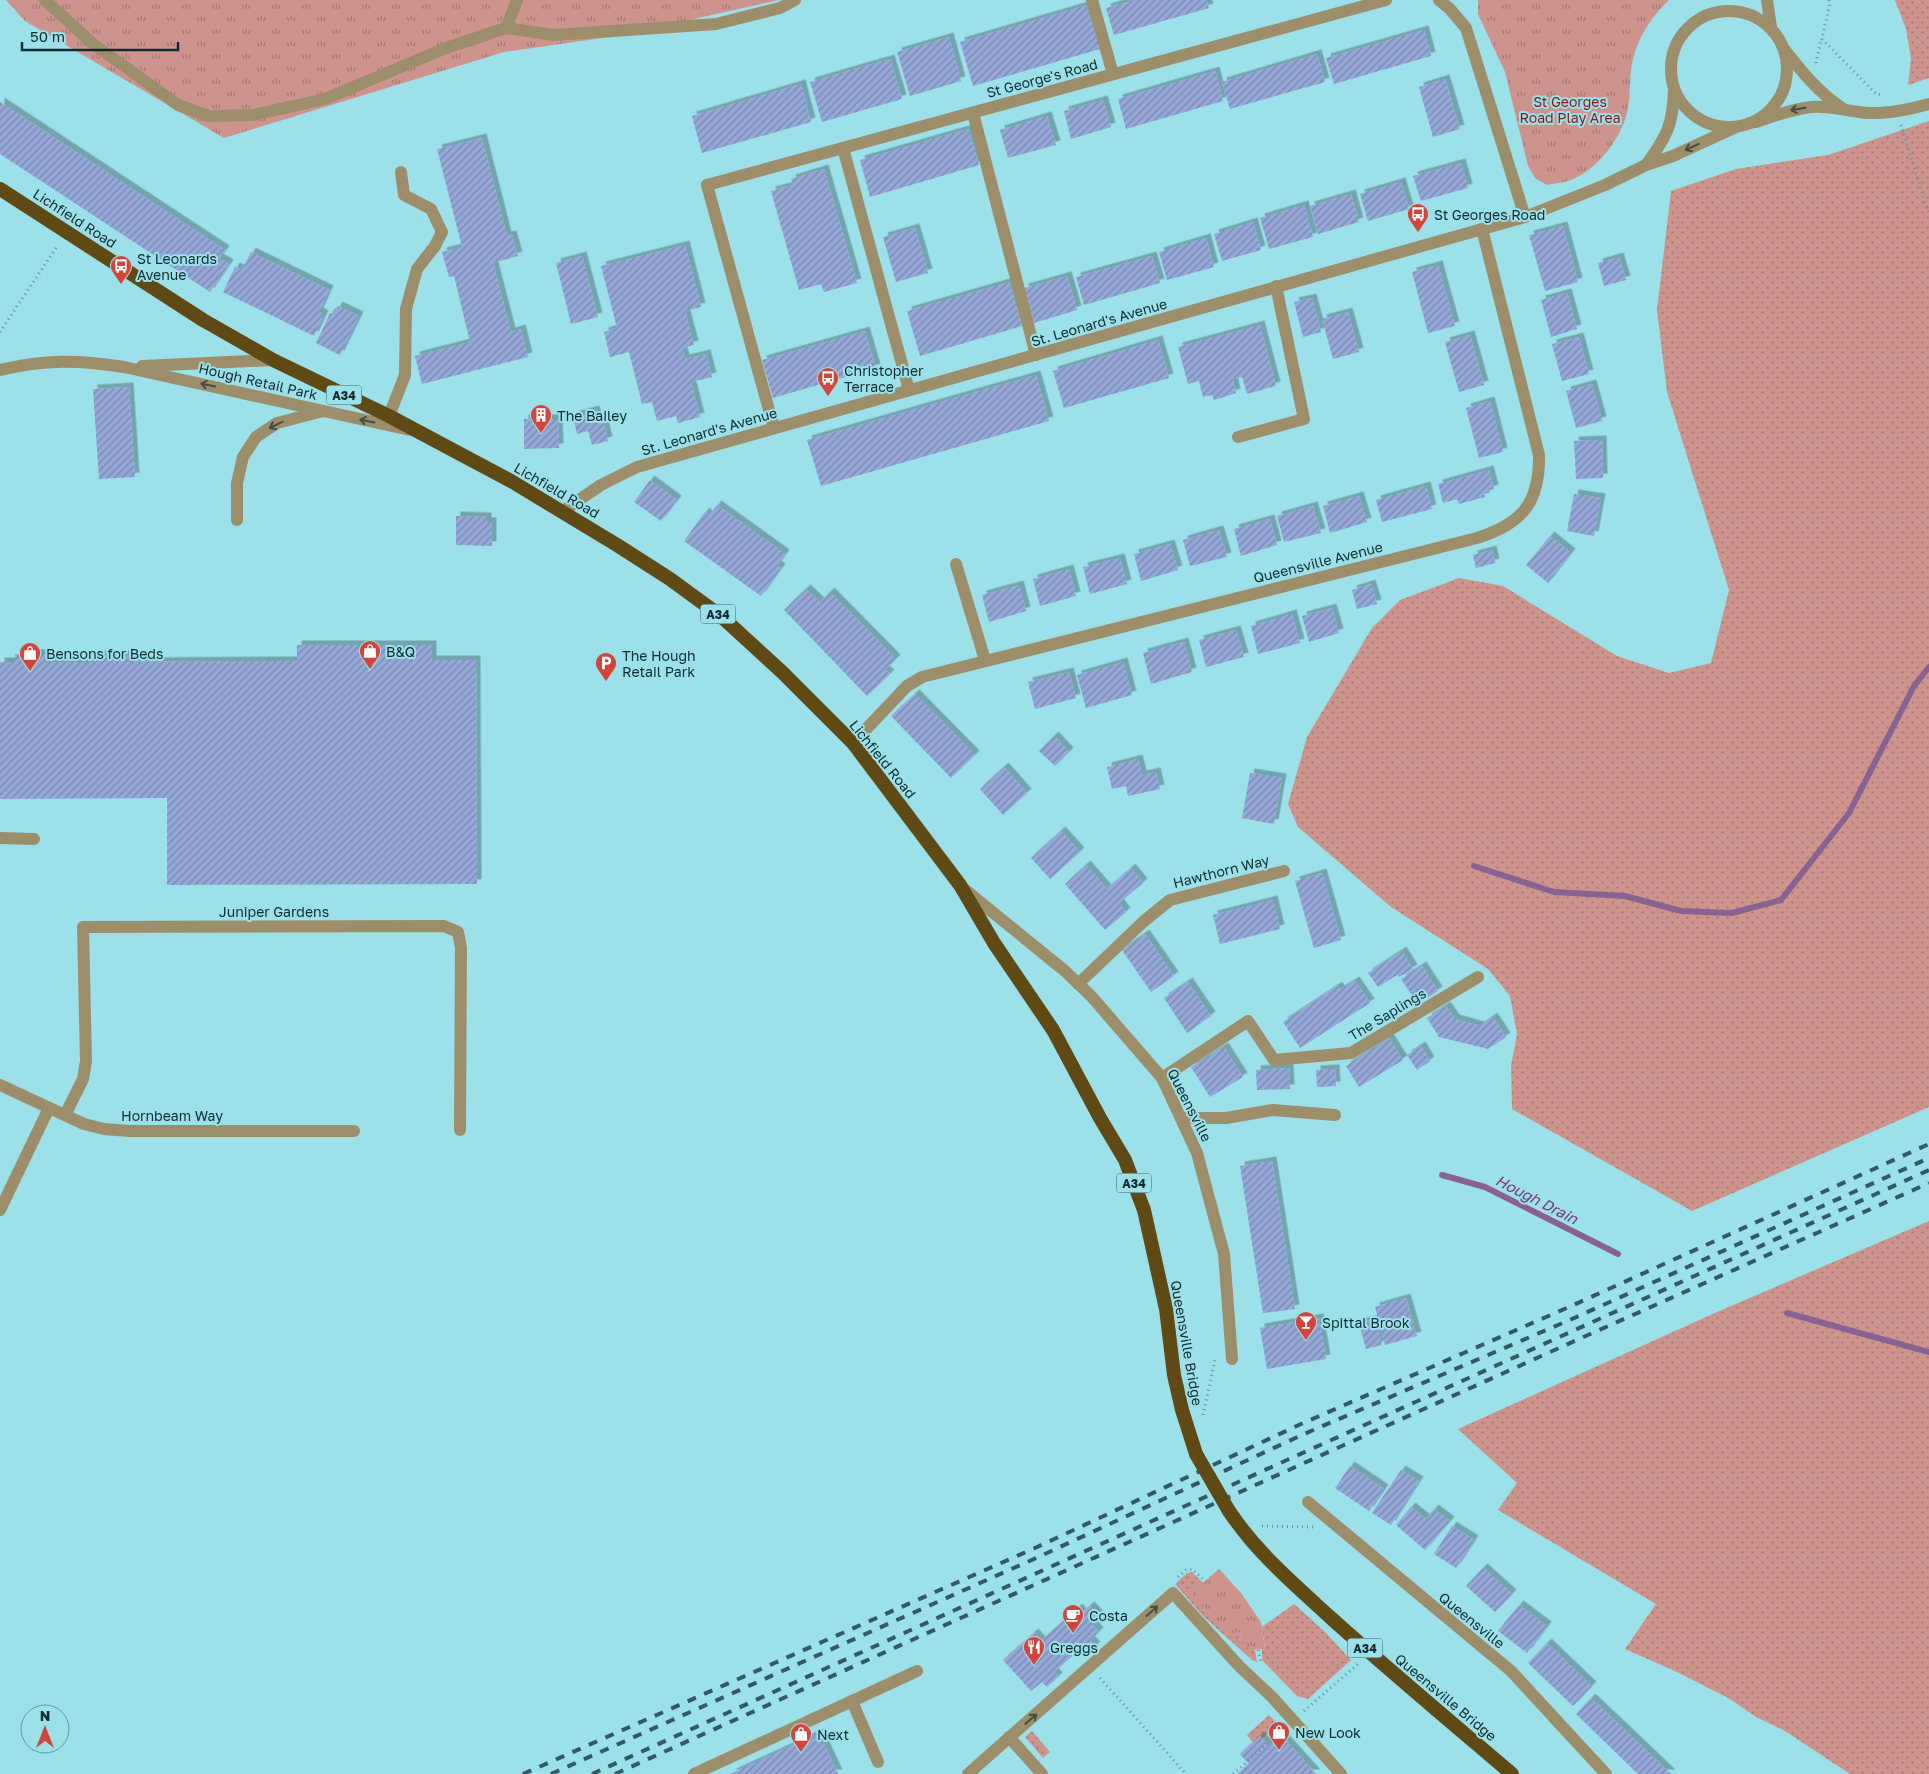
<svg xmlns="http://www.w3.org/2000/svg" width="1929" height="1774" font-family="'Golos Text',sans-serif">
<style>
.grass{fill:url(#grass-dots)}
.park{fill:url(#park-tufts)}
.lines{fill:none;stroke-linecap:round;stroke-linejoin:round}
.stream{stroke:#886391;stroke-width:6}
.building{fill:url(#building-hatch);filter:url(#shadow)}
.path{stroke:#61959c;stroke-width:3;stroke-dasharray:1 4;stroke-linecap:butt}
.service{stroke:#9d8e6b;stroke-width:12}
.minor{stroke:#9d8e6b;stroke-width:12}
.tertiary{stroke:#9d8e6b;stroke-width:12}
.trunk{stroke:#5f4a15;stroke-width:14}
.rail{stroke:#335a60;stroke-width:4;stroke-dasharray:9 9;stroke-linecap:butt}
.trunk-bridge{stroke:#5f4a15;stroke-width:14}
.oneway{stroke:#414e45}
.labels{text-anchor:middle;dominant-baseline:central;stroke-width:4;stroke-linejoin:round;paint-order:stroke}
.shield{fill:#9ce0ea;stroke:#396268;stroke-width:1}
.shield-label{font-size:12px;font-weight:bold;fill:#0f2c30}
.street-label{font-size:14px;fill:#0f2c30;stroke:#9ce0ea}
.park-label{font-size:14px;fill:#881917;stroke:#9ce0ea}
.poi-label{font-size:14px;fill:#0f2c30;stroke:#9ce0ea;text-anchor:start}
.water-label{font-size:15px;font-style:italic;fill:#7f317f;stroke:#9ce0ea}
</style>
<defs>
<pattern id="grass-dots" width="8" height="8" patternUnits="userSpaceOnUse" patternTransform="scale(1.25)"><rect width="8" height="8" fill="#cd948d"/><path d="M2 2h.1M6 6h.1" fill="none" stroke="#a57974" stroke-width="1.8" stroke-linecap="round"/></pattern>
<pattern id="park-tufts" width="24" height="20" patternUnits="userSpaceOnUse" patternTransform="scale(1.25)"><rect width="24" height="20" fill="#cd948d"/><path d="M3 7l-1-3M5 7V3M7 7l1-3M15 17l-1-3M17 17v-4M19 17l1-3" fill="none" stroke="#a57974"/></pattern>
<pattern id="building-hatch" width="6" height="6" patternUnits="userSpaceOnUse" patternTransform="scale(1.25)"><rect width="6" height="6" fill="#95a8d6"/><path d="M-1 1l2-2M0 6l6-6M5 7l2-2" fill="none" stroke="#7889ae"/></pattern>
<filter id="shadow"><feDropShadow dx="4.5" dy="-4.5" stdDeviation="0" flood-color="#0004"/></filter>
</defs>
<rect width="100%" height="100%" fill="#9ce0ea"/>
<g class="grass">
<path d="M1895,0h34v78l-21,7 3,-26 -5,-30z"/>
<path d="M1929,121v986l-237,104 -180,-102 -1,-43 6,-32 -7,-38 -22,-27 -97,-62 -93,-80 -10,-23 19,-67 65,-109 28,-28 59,-22 44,8 114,70 52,17 42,-10 18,-73 -62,-198 -10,-82 14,-119 65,-22 92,-14z"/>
<path d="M1929,1221v553h-79l-65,-43 -29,-14 -26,-18 -53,-27 -52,-23 31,-45 -158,-94 19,-27 -59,-54 259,-117z"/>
<path d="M1192,1572l11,11 -12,10 43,42 4,-4 4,4 -4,4 17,11 2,12 -5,-2 -48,-43 -29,-33 12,-11z"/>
<path d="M1294,1604l31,28 26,28 -43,39 -11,-3 -35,-36v-11h3l-3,-22z"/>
<path d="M1269,1715l9,9 -23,21 -8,-10z"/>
<path d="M1032,1731l18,21 -7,6 -18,-21z"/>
</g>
<g class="park">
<path d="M6,0h773l-156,35 -119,17 -280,86 -199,-117z"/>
<path d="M1478,0h191c-16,15 -31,37 -36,59 -4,16 -2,33 -5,49 -5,28 -29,60 -55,71 -8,4 -18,4 -26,6l-12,-7 -7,-12 -23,-94 -27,-58z"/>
<path d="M1219,1569l22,24 20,29 4,27 -14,1 -13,-11 4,-4 -4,-4 -4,4 -22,-18 -21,-24z"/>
</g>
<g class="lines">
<g class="stream">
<path d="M1474,866l80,26 71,4 56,15 51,2 49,-13 68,-87 65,-127 15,-19"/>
<path d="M1442,1175l43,12 133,67"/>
<path d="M1787,1313l142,39"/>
</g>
</g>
<g class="building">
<path d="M1134,0h72l3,8 -95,27 -8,-27z"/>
<path d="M1087,5l13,44 -127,37 -13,-44z"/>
<path d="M1424,30l7,26 -97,28 -8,-26z"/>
<path d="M949,37l12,44 -51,15 -13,-44z"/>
<path d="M1317,54l8,28 -95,27 -8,-27z"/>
<path d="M890,59l12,40 -80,23 -12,-40z"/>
<path d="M1215,71l8,30 -97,28 -8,-30z"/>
<path d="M1445,79l15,50 -27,8 -14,-50z"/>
<path d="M801,84l10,38 -109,31 -10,-37z"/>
<path d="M1103,100l8,27 -40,12 -7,-28z"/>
<path d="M0,102l225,148 -6,8 10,6 -19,28 -210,-138z"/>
<path d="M1047,116l9,29 -48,13 -8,-28z"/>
<path d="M968,129l11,36 -109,32 -10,-37z"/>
<path d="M482,138l25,98 5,-1 6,21 -25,7 18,69 10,-3 7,28 -106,27 -7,-28 55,-14 -16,-66 -5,1 -7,-25 20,-5 -25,-98z"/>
<path d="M1461,163l7,25 -47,13 -8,-25z"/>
<path d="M824,169l33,114 -33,9 -3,-8 -22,6 -28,-99 22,-6 -2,-6z"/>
<path d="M1401,182l8,27 -41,12 -8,-27z"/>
<path d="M1351,194l8,28 -41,12 -8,-28z"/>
<path d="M1304,205l9,32 -44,12 -9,-31z"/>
<path d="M1253,222l8,28 -39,11 -8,-27z"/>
<path d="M1563,226l15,56 -33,9 -16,-56z"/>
<path d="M915,228l13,45 -32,9 -13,-45z"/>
<path d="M1206,238l8,29 -47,13 -8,-28z"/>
<path d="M685,245l16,62 -16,4 9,34 -12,3 3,11 21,-5 6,23 -21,5 9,35 -22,6 -2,-7 -19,5 -5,-19 -10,2 -13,-52 -19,5 -6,-25 13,-4 -16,-62z"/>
<path d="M251,252l78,38 -10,22 5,3 -10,21 -91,-44 12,-25 7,3z"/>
<path d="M582,256l16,61 -27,7 -15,-61z"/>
<path d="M1152,256l8,27 -76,22 -8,-28z"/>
<path d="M1619,257l7,23 -22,6 -6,-23z"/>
<path d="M1438,265l17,61 -27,7 -16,-61z"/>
<path d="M1067,276l10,34 -43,13 -10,-35z"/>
<path d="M1009,282l13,44 -102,30 -13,-45z"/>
<path d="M1567,293l10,36 -26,8 -10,-37z"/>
<path d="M1312,298l9,34 -18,5 -9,-35z"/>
<path d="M338,306l21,10 -19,39 -24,-12 14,-30 4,1z"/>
<path d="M1348,312l11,40 -26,7 -11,-40z"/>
<path d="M1260,325l16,61 -29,8 -5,-17 -9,2 3,14 -22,7 -2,-5 -9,2 -4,-16 -11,3 -10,-37z"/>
<path d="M865,331l11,37 -103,30 -11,-38z"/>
<path d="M1470,335l14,50 -25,7 -14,-50z"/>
<path d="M1579,337l10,37 -27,7 -10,-37z"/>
<path d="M1158,340l11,38 -105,30 -11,-37z"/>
<path d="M1036,375l13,46 -228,65 -14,-46z"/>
<path d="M1592,384l10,37 -26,7 -10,-37z"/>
<path d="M129,387l6,90 -36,2 -6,-90z"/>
<path d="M1490,401l13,51 -24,6 -13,-50z"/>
<path d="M595,410l3,11 5,-1 5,21 -16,4 -4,-14 -11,3 -4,-18z"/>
<path d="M524,419h34l1,29 -35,1z"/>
<path d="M1602,440l1,38 -27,1 -2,-38z"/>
<path d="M1489,470l5,19 -10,3 1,5 -26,7 -2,-5 -14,4 -5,-19z"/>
<path d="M650,480l27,20 -16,21 -27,-19z"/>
<path d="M1426,486l6,23 -50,13 -6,-22z"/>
<path d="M1574,494l27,4 -7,38 -27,-5z"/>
<path d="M1359,496l8,26 -37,11 -7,-27z"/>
<path d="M717,505l68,49 -8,11 4,3 -20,28 -77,-55 21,-29 4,4z"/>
<path d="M1313,506l8,27 -37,9 -7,-26z"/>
<path d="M456,516l31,1v5h5v24l-36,-1z"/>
<path d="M1270,519l7,26 -36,11 -7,-27z"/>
<path d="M1219,530l8,27 -37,9 -7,-26z"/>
<path d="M1550,536l21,17 -23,30 -22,-18z"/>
<path d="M1170,544l8,26 -37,11 -7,-27z"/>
<path d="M1492,550l3,13 -19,5 -3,-13z"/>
<path d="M1120,558l7,26 -37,10 -7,-27z"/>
<path d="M1069,569l7,27 -36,10 -7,-27z"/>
<path d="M1371,584l6,20 -20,5 -5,-19z"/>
<path d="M1019,585l7,26 -37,11 -7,-27z"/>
<path d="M806,589l14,13 10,-10 66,67 -11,11 5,4 -23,22 -83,-86z"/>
<path d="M1332,608l7,25 -30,9 -7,-26z"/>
<path d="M1292,614l8,29 -42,11 -7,-28z"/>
<path d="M1236,630l8,27 -38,10 -7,-27z"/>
<path d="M1184,642l8,30 -41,12 -8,-31z"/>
<path d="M297,645h135v15h44l1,224 -310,1v-87l-167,1v-137h15v-8h30v8h55v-7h29v7l168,-1z"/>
<path d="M1123,662l9,33 -46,13 -9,-33z"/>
<path d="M1069,672l7,26 -41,11 -7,-27z"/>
<path d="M915,694l60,61 -24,23 -60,-62z"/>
<path d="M1054,736l15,16 -14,14 -16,-15z"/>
<path d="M1138,759l4,16 14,-3 4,17 -32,7 -2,-10 -14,3 -5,-22z"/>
<path d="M1004,767l23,26 -24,22 -23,-26z"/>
<path d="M1250,773l32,5 -8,46 -32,-6z"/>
<path d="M1061,831l19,21 -30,27 -19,-21z"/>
<path d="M1086,865l21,24 24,-21 12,15 -24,20 7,9 -21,18 -40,-46z"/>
<path d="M1322,873l19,67 -27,8 -19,-67z"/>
<path d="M1273,900l7,29 -60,15 -7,-29z"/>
<path d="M1145,934l29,42 -23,16 -29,-42z"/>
<path d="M1402,951l11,18 -14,8 -2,-2 -19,12 -10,-14z"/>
<path d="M1422,966l16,25 -20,13 -17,-25z"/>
<path d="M1355,981l15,22 -70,45 -17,-26 55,-36 2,4z"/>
<path d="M1188,982l23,34 -24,17 -23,-35z"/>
<path d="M1446,1006l9,13 25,7 13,-9 13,20 -18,12 -49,-12 -12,-19z"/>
<path d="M1389,1038l14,22 -44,27 -13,-21z"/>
<path d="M1421,1046l9,15 -13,9 -10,-15z"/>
<path d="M1224,1047l19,30 -33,20 -19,-30z"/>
<path d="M1289,1068l1,21 -33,1 -1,-20z"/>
<path d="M1335,1069l1,17 -19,1 -1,-17z"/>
<path d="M1272,1161l23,148 -32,4 -23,-147z"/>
<path d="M1406,1298l11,38 -32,9 -10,-38z"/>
<path d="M1319,1318l7,41 -59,10 -7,-41z"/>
<path d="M1375,1319l7,26 -16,4 -7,-26z"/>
<path d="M1350,1466l34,23 -15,22 -34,-23z"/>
<path d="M1401,1470l18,11 -28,44 -19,-12z"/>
<path d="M1411,1507l15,12 8,-10 16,12 -25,29 -29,-25z"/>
<path d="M1452,1526l22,14 -18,28 -22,-14z"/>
<path d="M1483,1568l29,26 -17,18 -29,-26z"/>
<path d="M1519,1605l28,21 -20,27 -29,-22z"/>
<path d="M1090,1606l10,11 -8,7 7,8 -9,8 6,6 -12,11 -5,-7 -25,22 4,5 -11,10 -5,-5 -11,9 -28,-31 31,-27 7,8 37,-33 4,5z"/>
<path d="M1547,1643l45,43 -19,20 -45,-43z"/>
<path d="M1591,1698l80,76h-33l-62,-60z"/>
<path d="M819,1733l19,41h-108z"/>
<path d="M1281,1735l35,39h-79l12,-10 -9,-10 20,-18 9,10z"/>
</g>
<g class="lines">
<g class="path">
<path d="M1829,0l1,3 -8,36 54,55 5,1"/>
<path d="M1816,63l5,-23"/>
<path d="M1901,125l28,90"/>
<path d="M0,332l58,-87"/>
<path d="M1203,1415l12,-55"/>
<path d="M1262,1526l51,1"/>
<path d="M1178,1577l8,-7 6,-1 13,12"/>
<path d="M1258,1650l3,12"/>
<path d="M1100,1678l86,96"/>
<path d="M1304,1711l54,-47"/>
<path d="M1233,1774l48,-42"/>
</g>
<g class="service">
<path d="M45,0l47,43 86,62 31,11 44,-1 72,-16 121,-51 60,-20 11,-28"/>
<path d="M1092,0l21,74"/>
<path d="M506,28l48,7 162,-11 64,-16 15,-8"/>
<path d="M973,113l63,242"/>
<path d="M707,185l67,243"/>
<path d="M1238,437l66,-18 -28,-133"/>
<path d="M237,520v-37l6,-26 13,-20 21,-14 46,-12"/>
<path d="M956,564l29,96"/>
<path d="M0,838l34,1"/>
<path d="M1181,1118h45l47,-8 62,5"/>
<path d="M852,1701l26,61"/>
<path d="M1009,1737l33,37"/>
<path d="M694,1774l223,-103"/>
<path d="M968,1774l205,-181 66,73 34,32 68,76"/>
</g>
<g class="minor">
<path d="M1439,0l10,8 17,20 59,189"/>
<path d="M1784,49c18,23 34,43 58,59"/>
<path d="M1756,122c18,-6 36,-13 55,-15 20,-2 38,5 58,6 20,1 41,-4 60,-9"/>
<path d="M843,148l66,242"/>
<path d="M1646,165c21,-29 27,-40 28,-76"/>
<path d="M707,185l679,-185"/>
<path d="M142,366l131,-6"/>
<path d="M0,370c45,-11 79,-10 124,-3l286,63"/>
<path d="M389,416l16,-41 1,-66 11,-40 18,-23 7,-14 -11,-23 -27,-14 -3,-23"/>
<path d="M563,511l38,-26 36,-18 888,-250 80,-32 41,-20 27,-9 63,-29"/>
<path d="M853,743l54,-57 15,-9 555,-139c44,-14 63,-34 62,-83l-57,-226"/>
<path d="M964,889l101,82 27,26 70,81 35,75 27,101 8,105"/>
<path d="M1078,984l65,-62 27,-22 114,-29"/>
<path d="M1162,1078l86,-57 26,39 77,-7 127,-76"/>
<path d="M0,1085l84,39 20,5 25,2h225"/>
<path d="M65,1115l18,-36 3,-18 -3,-134 361,-1 14,6 3,16 -1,182"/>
<path d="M0,1210l49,-102"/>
<path d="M1308,1502l203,169 95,103"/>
</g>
<g class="tertiary">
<path d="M1767,0l4,27"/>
<circle cx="1729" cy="69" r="58"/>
</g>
<g class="trunk">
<path d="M0,189l203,131 70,40 116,56 122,65 106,64 53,34 52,38 60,55 71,71 107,142 34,58 59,87 47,88 25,42 19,50 22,99 8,66 8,35 14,44"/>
<path d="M1229,1511c28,42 65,73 102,107 59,53 120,104 181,156"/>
</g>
<g class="rail">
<path d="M523,1774l512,-226 266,-124 268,-117 360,-163"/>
<path d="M551,1774l483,-215 270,-125 268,-115 357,-161"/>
<path d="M592,1774l1337,-604"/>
<path d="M615,1774l964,-435 350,-156"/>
</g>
<path class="trunk-bridge" d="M1196,1454l33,57"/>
</g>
<defs><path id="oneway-shaft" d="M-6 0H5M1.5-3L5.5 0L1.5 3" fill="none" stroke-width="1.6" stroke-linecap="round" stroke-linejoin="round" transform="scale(1.25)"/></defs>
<g class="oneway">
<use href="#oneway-shaft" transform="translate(1798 109) rotate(170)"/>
<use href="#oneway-shaft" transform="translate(1692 147) rotate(156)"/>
<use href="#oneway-shaft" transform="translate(208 385) rotate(-168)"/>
<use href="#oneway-shaft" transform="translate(367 421) rotate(-168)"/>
<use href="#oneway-shaft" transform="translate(276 425) rotate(154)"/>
<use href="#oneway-shaft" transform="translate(1152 1611) rotate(-41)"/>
<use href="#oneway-shaft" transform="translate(1031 1719) rotate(-41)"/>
</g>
<defs>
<g id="bus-pin" transform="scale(1.125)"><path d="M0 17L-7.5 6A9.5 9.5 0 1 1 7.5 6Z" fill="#d3453c" stroke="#9ce0ea"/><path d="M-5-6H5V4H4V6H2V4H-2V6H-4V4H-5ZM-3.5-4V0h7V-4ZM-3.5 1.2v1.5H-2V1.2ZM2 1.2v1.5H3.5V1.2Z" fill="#fff"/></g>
<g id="building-pin" transform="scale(1.125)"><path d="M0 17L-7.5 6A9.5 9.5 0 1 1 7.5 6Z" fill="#d3453c" stroke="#9ce0ea"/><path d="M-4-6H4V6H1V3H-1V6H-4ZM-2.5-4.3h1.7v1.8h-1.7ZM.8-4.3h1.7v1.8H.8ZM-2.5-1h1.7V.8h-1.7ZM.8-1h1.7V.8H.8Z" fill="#fff"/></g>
<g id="shop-pin" transform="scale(1.125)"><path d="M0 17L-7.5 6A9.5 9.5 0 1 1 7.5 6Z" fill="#d3453c" stroke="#9ce0ea"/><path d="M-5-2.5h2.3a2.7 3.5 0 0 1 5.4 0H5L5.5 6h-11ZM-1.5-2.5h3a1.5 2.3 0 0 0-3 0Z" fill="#fff"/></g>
<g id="parking-pin" transform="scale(1.125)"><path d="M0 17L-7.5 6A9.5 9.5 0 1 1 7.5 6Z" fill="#d3453c" stroke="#9ce0ea"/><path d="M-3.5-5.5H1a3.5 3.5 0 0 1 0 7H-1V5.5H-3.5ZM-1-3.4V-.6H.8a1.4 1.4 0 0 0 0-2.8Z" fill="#fff"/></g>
<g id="bar-pin" transform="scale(1.125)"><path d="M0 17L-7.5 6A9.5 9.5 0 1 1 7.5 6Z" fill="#d3453c" stroke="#9ce0ea"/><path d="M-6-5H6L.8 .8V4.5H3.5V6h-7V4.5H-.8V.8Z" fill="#fff"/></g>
<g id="cafe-pin" transform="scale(1.125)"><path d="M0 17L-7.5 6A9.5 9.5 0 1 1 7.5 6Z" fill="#d3453c" stroke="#9ce0ea"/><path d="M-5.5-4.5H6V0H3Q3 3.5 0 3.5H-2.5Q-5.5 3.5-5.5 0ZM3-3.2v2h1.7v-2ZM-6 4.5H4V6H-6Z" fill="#fff"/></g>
<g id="restaurant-pin" transform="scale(1.125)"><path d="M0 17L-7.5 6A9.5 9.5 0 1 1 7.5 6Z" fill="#d3453c" stroke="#9ce0ea"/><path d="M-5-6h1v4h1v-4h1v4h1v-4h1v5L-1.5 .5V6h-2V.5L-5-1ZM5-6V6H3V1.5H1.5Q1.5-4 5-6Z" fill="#fff"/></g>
</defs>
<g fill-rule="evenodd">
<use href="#bus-pin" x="1418" y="214"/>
<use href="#bus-pin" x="121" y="266"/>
<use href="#bus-pin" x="828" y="378"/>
<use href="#building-pin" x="541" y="415"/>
<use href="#shop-pin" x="370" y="651"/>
<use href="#shop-pin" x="30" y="653"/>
<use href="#parking-pin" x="606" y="663"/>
<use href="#bar-pin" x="1306" y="1322"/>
<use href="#cafe-pin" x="1073" y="1615"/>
<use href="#restaurant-pin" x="1034" y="1647"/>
<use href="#shop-pin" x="1279" y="1732"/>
<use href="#shop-pin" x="801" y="1734"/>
</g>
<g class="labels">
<g class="shield">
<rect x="326.5" y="385.5" width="35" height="19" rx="4"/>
<rect x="700.5" y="604.5" width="35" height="19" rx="4"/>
<rect x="1116.5" y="1173.5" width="35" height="19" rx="4"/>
<rect x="1347.5" y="1638.5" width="35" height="19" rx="4"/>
</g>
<g class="shield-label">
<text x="344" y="395">A34</text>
<text x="718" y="614">A34</text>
<text x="1134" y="1183">A34</text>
<text x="1365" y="1648">A34</text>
</g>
<g class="street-label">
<text transform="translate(1042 78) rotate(-15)">St George's Road</text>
<text transform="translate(75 218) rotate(33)">Lichfield Road</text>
<text transform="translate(1099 322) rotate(-16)">St. Leonard's Avenue</text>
<text transform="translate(258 381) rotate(13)">Hough Retail Park</text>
<text transform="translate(709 431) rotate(-16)">St. Leonard's Avenue</text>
<text transform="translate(557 490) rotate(30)">Lichfield Road</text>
<text transform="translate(1318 562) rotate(-14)">Queensville Avenue</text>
<text transform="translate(883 759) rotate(51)">Lichfield Road</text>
<text transform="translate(1221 871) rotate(-14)">Hawthorn Way</text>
<text x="274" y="911">Juniper Gardens</text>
<text transform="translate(1387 1014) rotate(-31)">The Saplings</text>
<text transform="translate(1190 1105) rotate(63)">Queensville</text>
<text x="172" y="1115">Hornbeam Way</text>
<text transform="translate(1187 1343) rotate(80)">Queensville Bridge</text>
<text transform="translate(1472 1620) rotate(39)">Queensville</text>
<text transform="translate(1446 1697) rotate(40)">Queensville Bridge</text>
</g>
<g class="park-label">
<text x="1570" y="101">St Georges<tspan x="1570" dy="16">Road Play Area</tspan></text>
</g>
<g class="poi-label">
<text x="1434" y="214">St Georges Road</text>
<text x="137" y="258">St Leonards<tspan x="137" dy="16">Avenue</tspan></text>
<text x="844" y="370">Christopher<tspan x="844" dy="16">Terrace</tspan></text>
<text x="557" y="415">The Bailey</text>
<text x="386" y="651">B&amp;Q</text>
<text x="46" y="653">Bensons for Beds</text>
<text x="622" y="655">The Hough<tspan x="622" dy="16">Retail Park</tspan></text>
<text x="1322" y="1322">Spittal Brook</text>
<text x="1089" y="1615">Costa</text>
<text x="1050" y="1647">Greggs</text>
<text x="1295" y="1732">New Look</text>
<text x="817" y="1734">Next</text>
</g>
<g class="water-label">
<text transform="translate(1537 1199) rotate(27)">Hough Drain</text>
</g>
</g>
<g transform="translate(45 1729)"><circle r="24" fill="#9ce0ea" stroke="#6498a0"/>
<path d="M0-4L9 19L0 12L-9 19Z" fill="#d3453c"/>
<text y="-8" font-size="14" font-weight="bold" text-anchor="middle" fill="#0f2c30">N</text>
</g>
<path d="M22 42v8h156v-8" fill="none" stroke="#0f2c30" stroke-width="2.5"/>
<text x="30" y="42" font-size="15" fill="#0f2c30" stroke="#9ce0ea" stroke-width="4" paint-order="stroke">50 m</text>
</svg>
